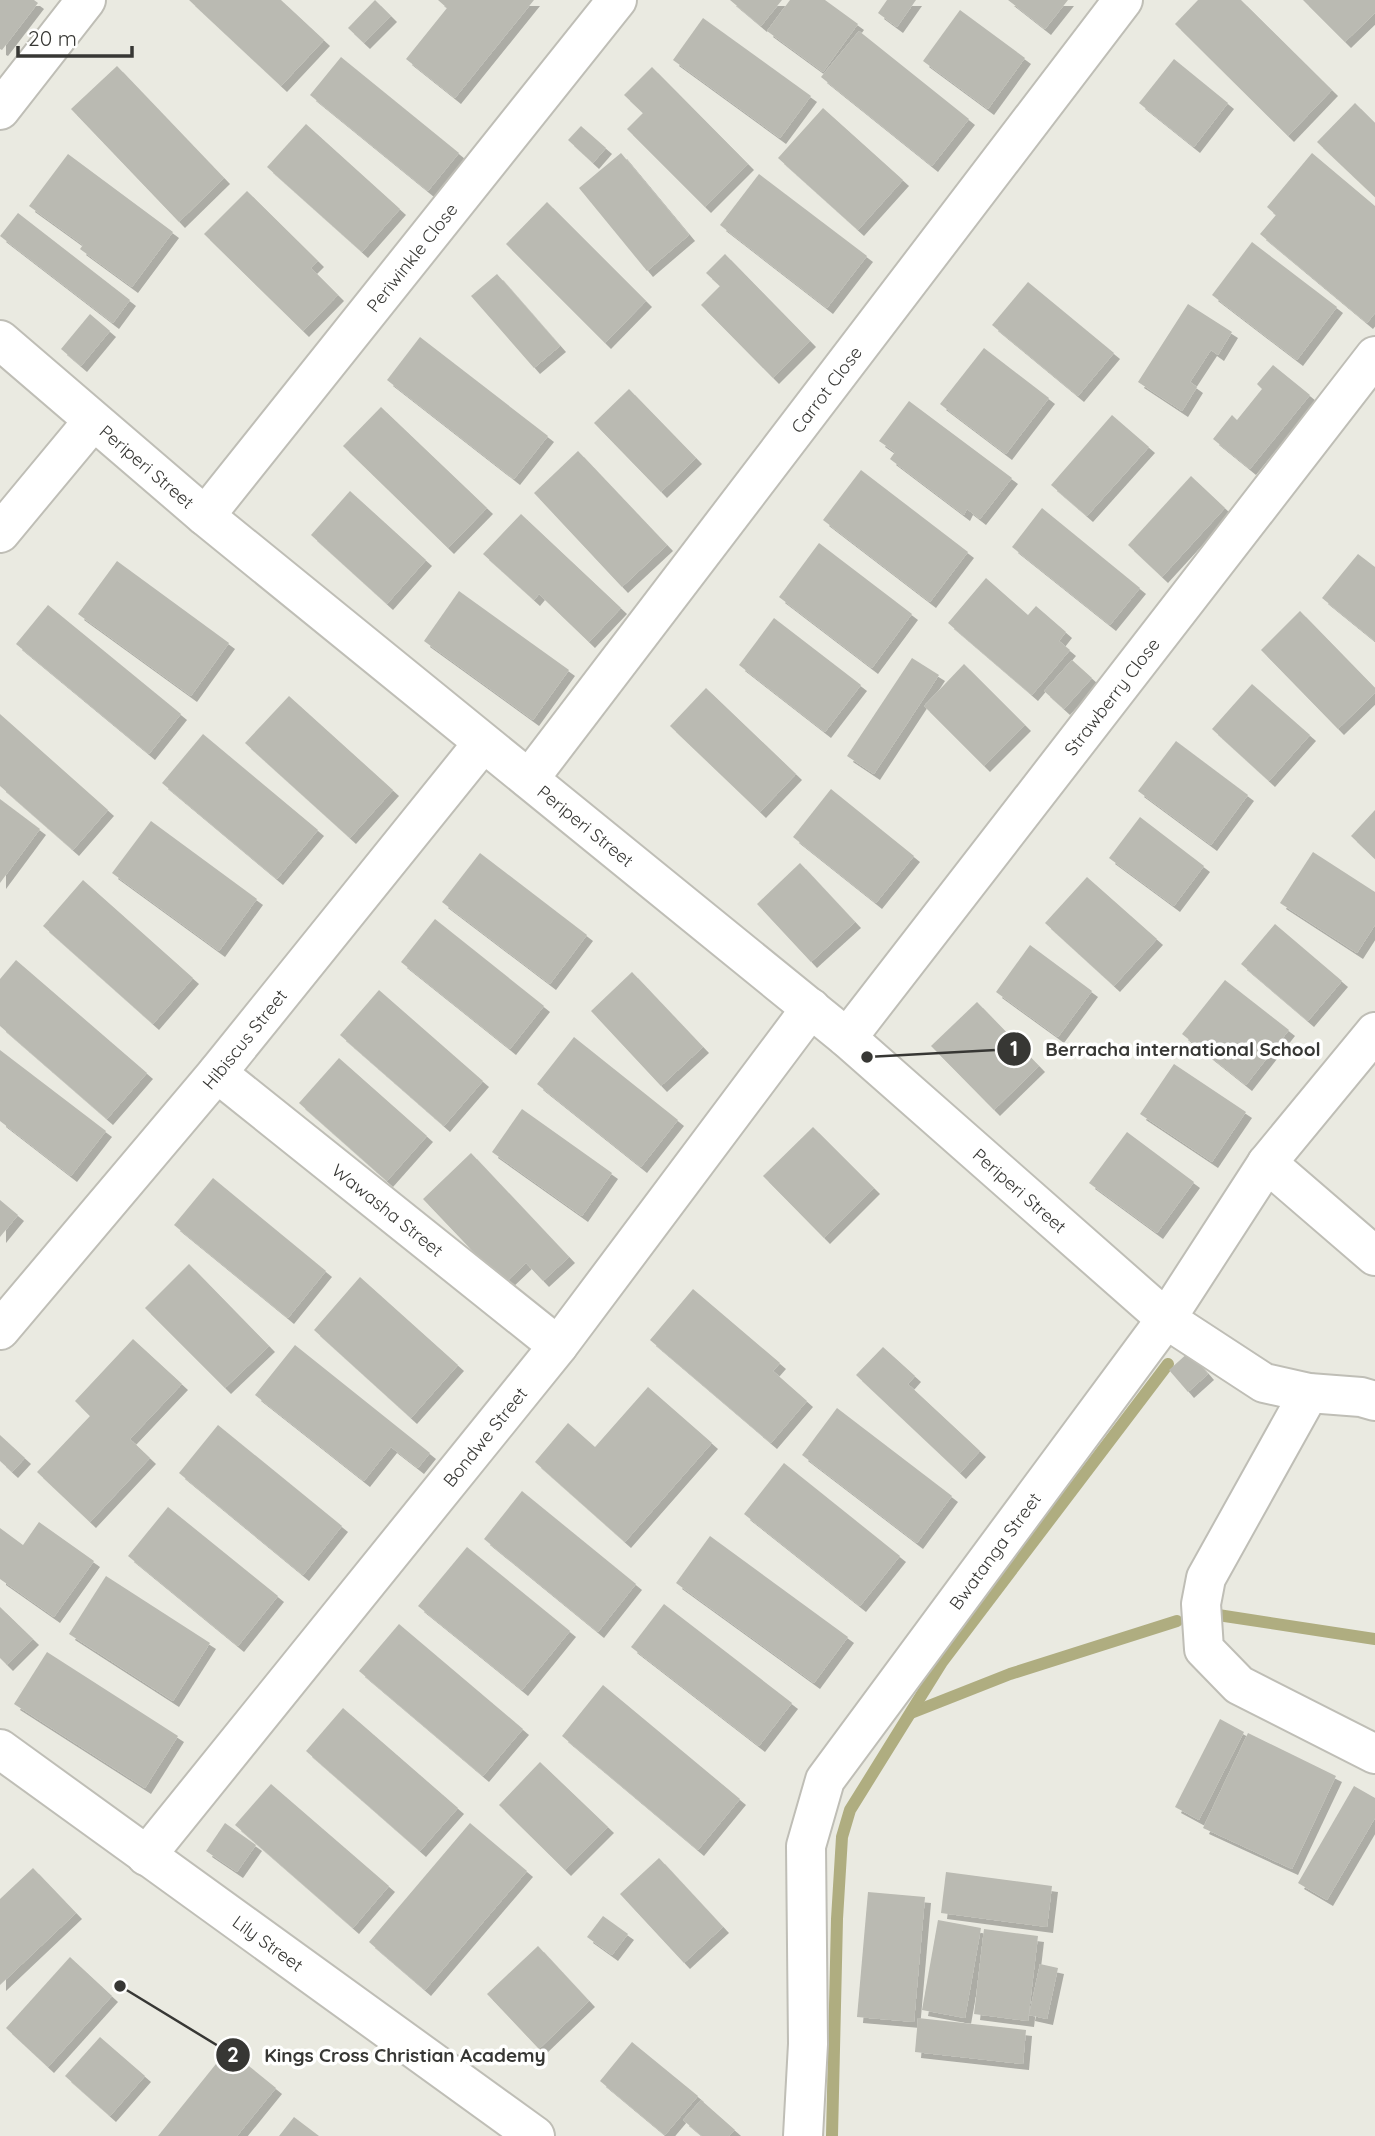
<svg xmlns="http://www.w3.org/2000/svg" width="1375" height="2136" font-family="Quicksand,sans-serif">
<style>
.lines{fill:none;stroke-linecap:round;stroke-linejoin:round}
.stream{stroke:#afad80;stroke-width:12}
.building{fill:#babab2;filter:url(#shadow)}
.minor-casing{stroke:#bfbeb6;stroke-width:42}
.minor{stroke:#fff;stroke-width:38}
.labels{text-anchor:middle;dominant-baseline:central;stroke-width:7;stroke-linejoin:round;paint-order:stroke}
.street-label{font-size:18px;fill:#373734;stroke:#fffffe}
.leader{fill:none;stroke:#373734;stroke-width:2.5}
.callout-dot{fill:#373734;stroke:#fffffe;stroke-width:2.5}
.mark-label{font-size:21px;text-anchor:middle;font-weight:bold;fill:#fff}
.callout-label{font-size:19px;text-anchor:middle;font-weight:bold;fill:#373734;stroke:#fffffe;stroke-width:7;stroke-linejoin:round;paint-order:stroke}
</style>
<defs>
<filter id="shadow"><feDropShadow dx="6" dy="6" stdDeviation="0" flood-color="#0004"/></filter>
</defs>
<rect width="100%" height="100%" fill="#eaeae1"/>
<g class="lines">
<g class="stream">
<path d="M1218,1615l157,24"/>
<path d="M911,1713l99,-39 167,-53"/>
<path d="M832,2136l5,-217 5,-82 8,-27 92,-148 226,-298"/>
</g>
</g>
<g class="building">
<path d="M0,0h34l4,3 -36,47 -2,-1z"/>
<path d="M189,0h92l43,40 -43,46z"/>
<path d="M375,0l16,16 -27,27 -16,-15z"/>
<path d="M438,0h96l-79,98 -49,-39 41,-51z"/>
<path d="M730,0h52l-21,26z"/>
<path d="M790,0h35l33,24 -35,48 -56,-41z"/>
<path d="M887,0h29l-19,27 -19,-14z"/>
<path d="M1008,0h60l-23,29z"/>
<path d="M1198,0h43l91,90 -44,46 -113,-112z"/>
<path d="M1303,0h72v13l-30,29z"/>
<path d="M960,10l65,48 -37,51 -65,-48z"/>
<path d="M703,18l108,78 -31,42 -107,-78z"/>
<path d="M859,31l110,88 -37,47 -111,-89z"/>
<path d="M341,57l118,96 -31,38 -118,-96z"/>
<path d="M1174,59l54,44 -34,44 -55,-44z"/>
<path d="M117,66l107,112 -45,44 -108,-113z"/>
<path d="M652,67l96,97 -43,43 -78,-78 16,-16 -19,-18z"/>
<path d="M1355,103l20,20v74l-58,-55z"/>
<path d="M823,108l80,72 -45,50 -80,-72z"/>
<path d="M306,124l94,85 -38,43 -95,-85z"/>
<path d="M581,126l25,22 -13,15 -25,-23z"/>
<path d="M621,153l68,82 -42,36 -68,-83z"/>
<path d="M1312,153l63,53v107l-8,10 -107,-89 16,-19 -9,-8z"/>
<path d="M68,154l105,78 -41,55 -52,-38 3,-4 -54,-39z"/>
<path d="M759,174l108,82 -40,52 -107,-83z"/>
<path d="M247,191l71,70 -7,7 27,27 -35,36 -99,-97z"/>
<path d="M547,202l99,99 -41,42 -99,-99z"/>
<path d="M18,213l112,87 -17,23 -113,-87z"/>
<path d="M1252,242l85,65 -40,53 -85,-65z"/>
<path d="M725,254l85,87 -37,37 -72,-73 19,-19 -14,-13z"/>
<path d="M497,274l63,72 -26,22 -63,-72z"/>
<path d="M1028,282l86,71 -36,43 -86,-71z"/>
<path d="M1188,304l44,28 -14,23 -7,-5 -21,32 7,5 -15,24 -44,-29z"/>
<path d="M90,314l20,17 -29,35 -20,-17z"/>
<path d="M420,337l128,99 -34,43 -127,-99z"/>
<path d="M984,348l65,50 -43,56 -66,-50z"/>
<path d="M1273,365l37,30 -60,74 -37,-30 19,-24 5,5 25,-31 -5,-5z"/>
<path d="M629,389l67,69 -35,34 -67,-69z"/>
<path d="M909,401l103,77 -32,41 -13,-10 -3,6 -74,-56 5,-7 -16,-11z"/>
<path d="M381,407l106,101 -39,40 -105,-102z"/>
<path d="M1112,415l37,32 -62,69 -36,-31z"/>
<path d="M578,451l89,94 -45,42 -88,-94z"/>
<path d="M861,470l107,82 -38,50 -107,-82z"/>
<path d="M1191,476l34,32 -63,69 -34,-32z"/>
<path d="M350,491l76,69 -39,44 -76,-69z"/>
<path d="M1042,508l98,80 -30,37 -98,-78z"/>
<path d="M521,514l100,94 -32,34 -50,-48 -5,6 -51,-46z"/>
<path d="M819,543l93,71 -40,54 -93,-71z"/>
<path d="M1358,554l17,13v74l-53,-43z"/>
<path d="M117,561l112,82 -38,53 -113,-82z"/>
<path d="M986,578l42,37 8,-9 30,26 -7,9 11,9 -38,45 -84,-72z"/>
<path d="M459,591l110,79 -36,50 -109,-79z"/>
<path d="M48,605l133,109 -32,40 -133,-110z"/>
<path d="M1300,611l75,77v5l-37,36 -77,-79z"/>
<path d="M774,618l87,67 -36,47 -86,-67z"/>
<path d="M912,658l27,17 -65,99 -27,-18z"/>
<path d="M1072,660l20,18 -28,31 -20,-18z"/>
<path d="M964,664l61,61 -41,41 -60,-60z"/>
<path d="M1252,684l58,51 -41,46 -57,-52z"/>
<path d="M706,688l90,86 -36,38 -90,-86z"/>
<path d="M289,696l104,94 -43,48 -105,-95z"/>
<path d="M0,714l108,96 -35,40 -73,-64z"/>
<path d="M203,734l115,96 -41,49 -115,-96z"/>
<path d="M1176,741l72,54 -37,50 -73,-54z"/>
<path d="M831,789l83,67 -38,47 -83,-66z"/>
<path d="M0,799l40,30 -40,54z"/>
<path d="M1375,810v49l-24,-23z"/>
<path d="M1140,817l64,49 -30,40 -65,-48z"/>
<path d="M151,821l106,78 -38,52 -107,-78z"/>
<path d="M1313,852l62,40v33l-18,28 -77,-50z"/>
<path d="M480,853l107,82 -37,49 -108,-82z"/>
<path d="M800,863l55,59 -44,40 -54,-58z"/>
<path d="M1087,877l70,62 -43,47 -69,-63z"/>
<path d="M83,880l110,98 -40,46 -110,-98z"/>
<path d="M435,919l109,87 -34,43 -109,-87z"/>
<path d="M1275,924l67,57 -34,40 -67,-57z"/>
<path d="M1030,945l62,46 -34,46 -62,-45z"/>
<path d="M16,960l131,113 -40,46 -107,-93v-47z"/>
<path d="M632,972l71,75 -42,39 -70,-75z"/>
<path d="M1225,980l64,50 -43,55 -64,-51z"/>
<path d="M379,990l104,91 -39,45 -104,-91z"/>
<path d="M977,1002l62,64 -45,44 -63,-64z"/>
<path d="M574,1037l104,83 -37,47 -104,-83z"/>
<path d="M0,1050l106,81 -35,45 -71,-55z"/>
<path d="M339,1058l88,78 -40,45 -88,-78z"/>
<path d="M1174,1064l72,48 -34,50 -72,-48z"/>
<path d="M522,1109l90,64 -30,43 -90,-64z"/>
<path d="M813,1127l61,61 -50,50 -61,-62z"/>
<path d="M1127,1132l67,50 -37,51 -68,-50z"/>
<path d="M471,1153l98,104 -26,24 -17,-18 -22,21 -81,-85z"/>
<path d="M213,1178l113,93 -38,47 -114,-93z"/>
<path d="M0,1200l18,15 -18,22z"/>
<path d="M189,1264l80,82 -44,42 -80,-80z"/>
<path d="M360,1277l98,88 -47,53 -97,-88z"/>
<path d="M693,1289l87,74 -7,8 34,30 -36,42 -121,-103z"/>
<path d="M133,1339l49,45 -52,55 20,19 -60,64 -53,-50 53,-56 -15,-15z"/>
<path d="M295,1345l135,108 -12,15 -27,-21 -27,34 -109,-86z"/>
<path d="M883,1347l32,29 -7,8 72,67 -20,22 -104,-98z"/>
<path d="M1189,1352l19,22 -20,18 -19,-22z"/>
<path d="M648,1387l64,56 -87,99 -90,-80 33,-39 27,24z"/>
<path d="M837,1408l115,88 -35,47 -115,-88z"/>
<path d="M218,1425l124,101 -39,49 -124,-102z"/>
<path d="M0,1435l25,23 -13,14 -12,-11z"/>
<path d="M784,1463l116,93 -40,50 -116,-92z"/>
<path d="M522,1491l114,93 -38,48 -114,-93z"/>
<path d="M168,1507l110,89 -40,50 -110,-90z"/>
<path d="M39,1522l55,39 -40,56 -54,-38v-51l23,17z"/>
<path d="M710,1536l138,101 -34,46 -138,-100z"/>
<path d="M467,1547l103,84 -48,59 -104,-84z"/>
<path d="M106,1576l104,67 -37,58 -104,-67z"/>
<path d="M664,1604l128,99 -33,43 -128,-99z"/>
<path d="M0,1607l33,32 -26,26 -7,-7z"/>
<path d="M399,1624l124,105 -40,47 -124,-105z"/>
<path d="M47,1652l131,84 -33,52 -131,-84z"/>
<path d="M603,1685l137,114 -42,51 -136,-114z"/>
<path d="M343,1708l115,100 -38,43 -114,-100z"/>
<path d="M1220,1719l24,13 -45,88 -24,-13z"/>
<path d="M1248,1733l88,43 -44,93 -89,-41z"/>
<path d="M540,1762l68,65 -43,43 -66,-65z"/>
<path d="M271,1784l118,102 -36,42 -118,-103z"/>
<path d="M1354,1786l21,12v20l-48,82 -29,-17z"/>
<path d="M225,1823l31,22 -19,27 -31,-21z"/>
<path d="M470,1823l57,48 -102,119 -56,-48z"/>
<path d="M659,1858l64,69 -39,36 -64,-69z"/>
<path d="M33,1868l43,45 -76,72v-86z"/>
<path d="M946,1872l106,14 -5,41 -106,-14z"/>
<path d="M868,1892l57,5 -11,125 -57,-5z"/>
<path d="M603,1916l25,18 -16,21 -25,-18z"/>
<path d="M938,1920l43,8 -16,90 -43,-8z"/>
<path d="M984,1929l54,7 -10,85 -54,-7z"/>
<path d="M538,1946l51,55 -50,48 -52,-55z"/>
<path d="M70,1957l42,39 -64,71 -42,-39z"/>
<path d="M1040,1964l18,4 -11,51 -18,-4z"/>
<path d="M918,2018l108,12 -3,34 -108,-12z"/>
<path d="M100,2037l45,39 -35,40 -45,-40z"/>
<path d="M632,2042l66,54 -33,39 -65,-54z"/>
<path d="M228,2049l48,39 -39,48h-79z"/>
<path d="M701,2100l34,30 -6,6h-27l-19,-16z"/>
<path d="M294,2117l25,19h-40z"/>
</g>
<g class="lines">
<g class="minor-casing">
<g id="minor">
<path d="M0,110l86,-110"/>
<path id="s1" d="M0,340l205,176 642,522 319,281 98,64 45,10 52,4 14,4"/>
<path id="s2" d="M205,516l412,-516"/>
<path d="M0,533l93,-112"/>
<path id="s3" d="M529,779l594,-779"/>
<path id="s4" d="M847,1038l528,-682"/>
<path id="s5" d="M217,1073l341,273"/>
<path d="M1267,1163l108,93"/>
<path id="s6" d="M0,1330l217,-257 266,-330"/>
<path d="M1309,1393l-103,185 -5,26 3,45 35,36 136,69"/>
<path id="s7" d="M0,1749l535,387"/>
<path id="s8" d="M146,1856l412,-510 253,-338"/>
<path id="s9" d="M803,2136l5,-92 -2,-198 19,-66 341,-461 101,-156 108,-131"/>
</g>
</g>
<use href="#minor" class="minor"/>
</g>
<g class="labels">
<g class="street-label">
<text stroke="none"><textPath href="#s2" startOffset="331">Periwinkle Close</textPath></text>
<text stroke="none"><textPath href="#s3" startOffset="490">Carrot Close</textPath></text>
<text stroke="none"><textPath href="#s1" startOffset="194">Periperi Street</textPath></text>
<text stroke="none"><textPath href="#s4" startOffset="432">Strawberry Close</textPath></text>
<text stroke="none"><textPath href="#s1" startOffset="761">Periperi Street</textPath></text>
<text stroke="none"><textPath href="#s6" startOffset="380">Hibiscus Street</textPath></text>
<text stroke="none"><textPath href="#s1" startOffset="1328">Periperi Street</textPath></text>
<text stroke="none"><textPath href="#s5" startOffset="219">Wawasha Street</textPath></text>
<text stroke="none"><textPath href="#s8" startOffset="539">Bondwe Street</textPath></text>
<text stroke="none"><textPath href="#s9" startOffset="644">Bwatanga Street</textPath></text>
<text stroke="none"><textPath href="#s7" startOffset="331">Lily Street</textPath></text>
</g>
</g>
<path class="leader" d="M867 1057L1014 1049M120 1986L233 2055"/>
<g class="callout-dot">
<circle cx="867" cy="1057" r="7"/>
<circle cx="120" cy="1986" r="7"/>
<circle cx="1014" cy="1049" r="18"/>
<circle cx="233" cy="2055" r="18"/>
</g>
<g class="mark-label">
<text x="1014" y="1056">1</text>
<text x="233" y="2062">2</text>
</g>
<g class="callout-label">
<text x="1183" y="1056">Berracha international School</text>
<text x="405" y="2062">Kings Cross Christian Academy</text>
</g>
<path d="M18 46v10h114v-10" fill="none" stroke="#373734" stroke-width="3.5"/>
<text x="28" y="46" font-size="21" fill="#373734" stroke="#fffffe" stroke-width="5" paint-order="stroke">20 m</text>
</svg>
